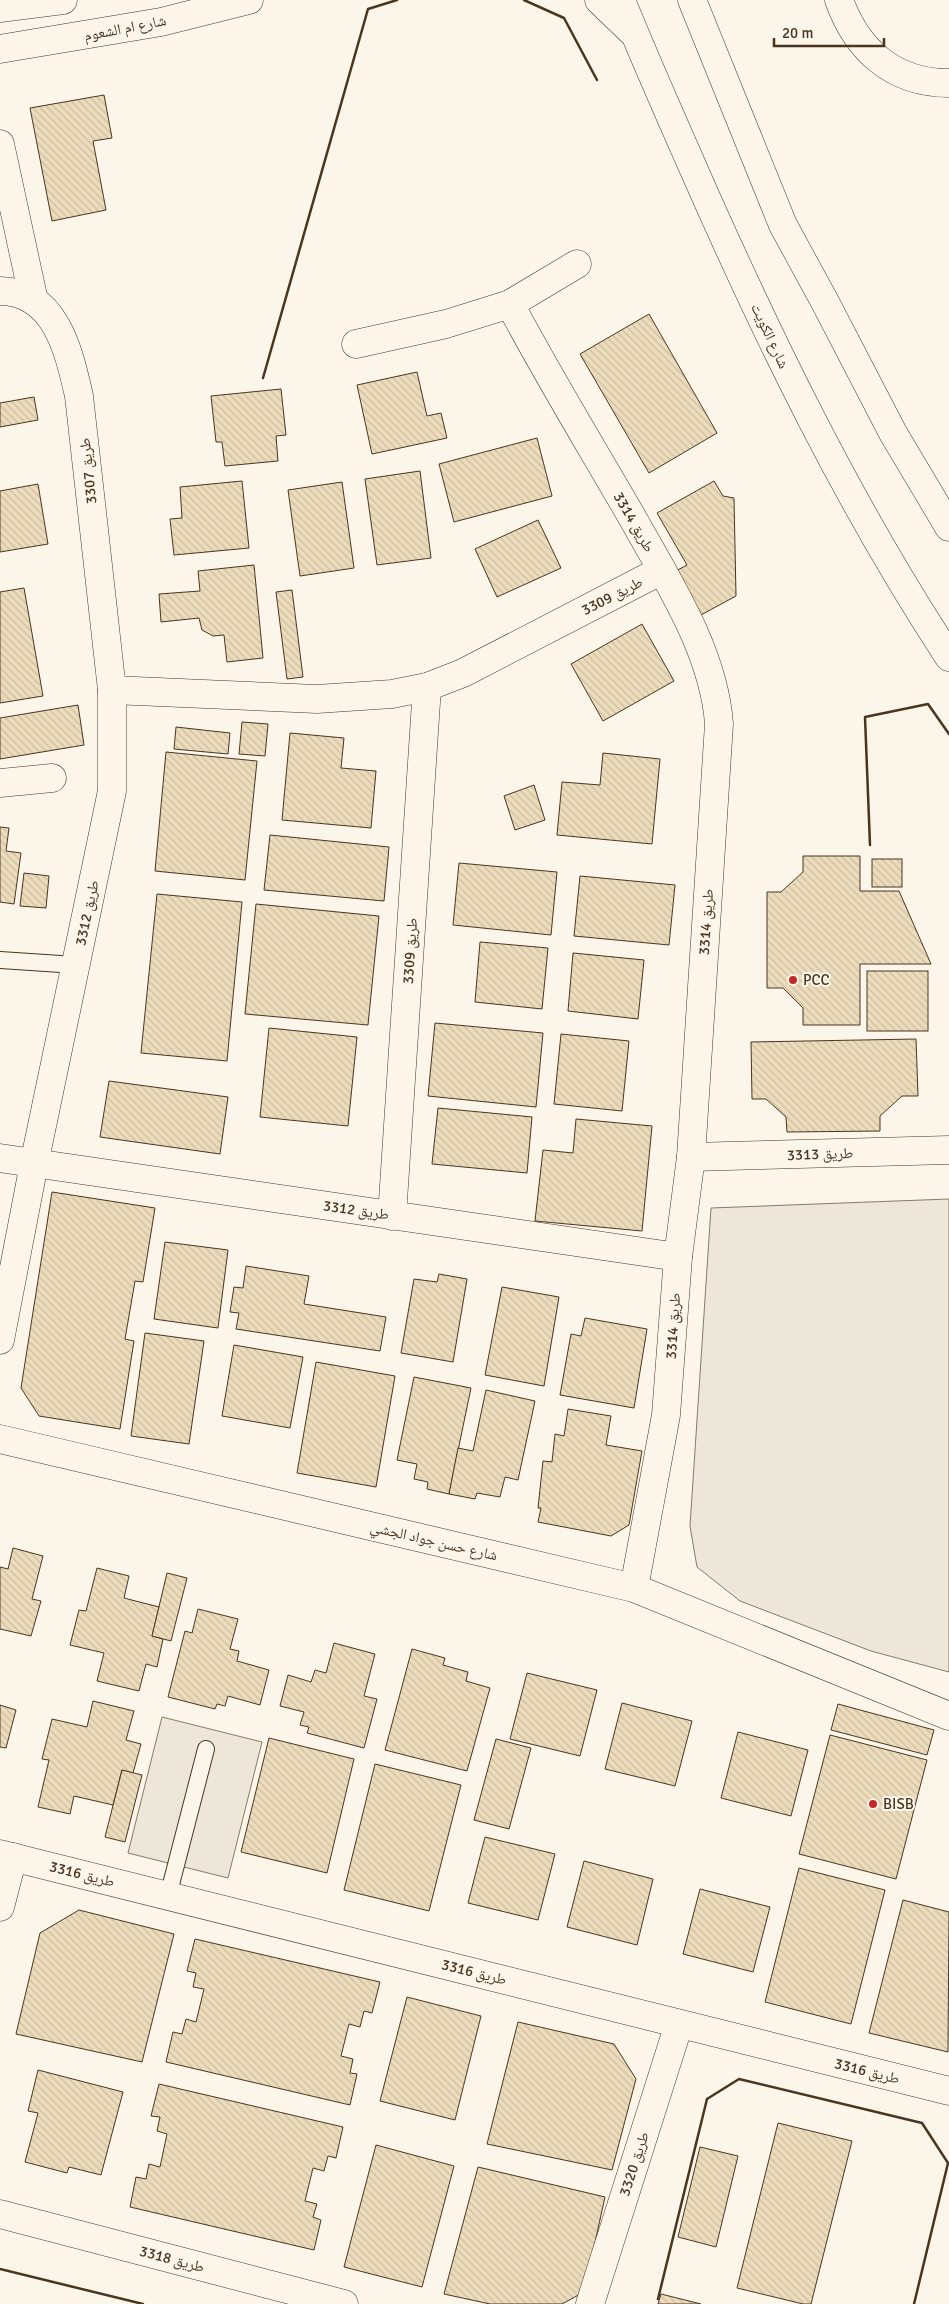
<svg xmlns="http://www.w3.org/2000/svg" width="949" height="2304" font-family="Signika,'Noto Naskh Arabic',sans-serif">
<style>
.parking{fill:#ede7d9;stroke:#887966}
.building{fill:url(#building-back-hatch);stroke:#4a3520}
.lines{fill:none;stroke-linecap:round;stroke-linejoin:round}
.service-casing{stroke:#4a3520;stroke-width:18}
.minor-casing{stroke:#4a3520;stroke-width:29}
.tertiary-casing{stroke:#4a3520;stroke-width:29}
.secondary-casing{stroke:#4a3520;stroke-width:29}
.service{stroke:#fbf6e9;stroke-width:16}
.minor{stroke:#fbf6e9;stroke-width:28}
.tertiary{stroke:#fbf6e9;stroke-width:28}
.secondary{stroke:#fbf6e9;stroke-width:28}
.wall{stroke:#4a3520;stroke-width:2.5}
.poi-dot{fill:#c62828;stroke:#fbf6e9;stroke-width:2}
.labels{text-anchor:middle;dominant-baseline:central;stroke-width:4;stroke-linejoin:round;paint-order:stroke}
.street-label{font-size:15px;fill:#4a3520;stroke:#fbf6e9}
.poi-label{font-size:15px;fill:#4a3520;stroke:#fbf6e9;text-anchor:start}
</style>
<defs>
<pattern id="building-back-hatch" width="6" height="6" patternUnits="userSpaceOnUse" patternTransform="scale(1.25)"><rect width="6" height="6" fill="#ecdcbc"/><path d="M-1 5l2 2M0 0l6 6M5-1l2 2" fill="none" stroke="#ccbda1"/></pattern>
</defs>
<rect width="100%" height="100%" fill="#fbf6e9"/>
<g class="parking">
<path d="M949,1199v473l-78,-21 -131,-50 -43,-34 -7,-41 21,-318z"/>
<path d="M162,1717l100,25 -34,136 -100,-25z"/>
</g>
<g class="building">
<path d="M104,95l8,43 -19,3 13,69 -54,11 -22,-113z"/>
<path d="M649,314l68,119 -68,40 -69,-119z"/>
<path d="M417,372l10,44 14,-3 6,25 -75,16 -15,-69z"/>
<path d="M281,389l5,46 -10,1 2,25 -53,5 -3,-24h-6l-5,-46z"/>
<path d="M34,397l4,23 -38,7v-24z"/>
<path d="M537,438l15,58 -98,26 -15,-58z"/>
<path d="M420,471l11,87 -54,7 -12,-86z"/>
<path d="M242,481l7,67 -75,7 -4,-36 12,-1 -2,-31z"/>
<path d="M714,481l9,15 11,2 2,98 -37,20 -25,-44 13,-7 -30,-52z"/>
<path d="M342,482l12,86 -54,8 -12,-86z"/>
<path d="M38,484l10,60 -48,8v-61z"/>
<path d="M538,520l23,48 -64,29 -22,-48z"/>
<path d="M254,565l9,93 -36,4 -3,-27 -11,1 -11,-6 -3,-12 -38,4 -2,-28 41,-3 -2,-20z"/>
<path d="M24,588l19,108 -43,7v-111z"/>
<path d="M292,590l11,87 -16,2 -11,-87z"/>
<path d="M642,624l32,57 -71,40 -32,-57z"/>
<path d="M78,705l6,40 -84,14v-41z"/>
<path d="M242,722l26,2 -3,32 -26,-2z"/>
<path d="M176,727l54,6 -2,21 -54,-5z"/>
<path d="M290,733l54,5 -3,30 35,3 -5,57 -89,-8z"/>
<path d="M166,752l91,9 -12,119 -90,-9z"/>
<path d="M603,753l57,6 -8,85 -95,-9 5,-53 38,3z"/>
<path d="M534,785l11,35 -30,10 -11,-34z"/>
<path d="M0,827l9,1 -3,23 15,2 -7,51 -14,-2z"/>
<path d="M270,835l119,12 -5,54 -120,-11z"/>
<path d="M803,856h57v35h39l32,73h-71v61h-57v-17l-20,-20h-16v-96h14l22,-20z"/>
<rect x="872" y="859" width="30" height="28"/>
<path d="M459,863l98,9 -6,63 -98,-10z"/>
<path d="M24,873l25,3 -3,32 -26,-2z"/>
<path d="M580,876l95,9 -6,60 -95,-9z"/>
<path d="M157,894l85,8 -15,159 -86,-8z"/>
<path d="M256,904l123,12 -11,109 -123,-11z"/>
<path d="M480,942l68,6 -6,61 -67,-7z"/>
<path d="M573,953l71,7 -6,59 -70,-8z"/>
<rect x="867" y="971" width="61" height="60"/>
<path d="M435,1023l108,10 -7,74 -108,-11z"/>
<path d="M269,1028l88,9 -9,89 -88,-9z"/>
<path d="M561,1034l68,7 -7,70 -68,-7z"/>
<path d="M916,1039l2,57h-16l-22,20v15l-93,1 -1,-15 -20,-18h-14l-1,-57z"/>
<path d="M109,1081l119,16 -8,57 -120,-17z"/>
<path d="M438,1108l94,9 -5,56 -95,-9z"/>
<path d="M576,1119l76,7 -10,105 -107,-10 8,-71 30,3z"/>
<path d="M52,1192l103,16 -12,74 -8,-1 -10,58 9,2 -14,88 -81,-13 -18,-28z"/>
<path d="M165,1242l63,8 -10,78 -64,-9z"/>
<path d="M246,1266l63,10 -5,28 82,13 -6,34 -144,-22 3,-16 -9,-1 4,-25 9,1z"/>
<path d="M439,1274l28,5 -14,83 -52,-9 13,-74 23,3z"/>
<path d="M502,1287l57,10 -15,89 -59,-11z"/>
<path d="M585,1318l62,11 -13,79 -74,-13 11,-61 10,2z"/>
<path d="M145,1333l59,8 -15,103 -58,-8z"/>
<path d="M234,1345l69,12 -13,71 -68,-12z"/>
<path d="M316,1362l79,14 -19,111 -79,-14z"/>
<path d="M414,1377l57,11 -22,106 -22,-5 1,-7 -14,-3 3,-15 -20,-4z"/>
<path d="M486,1390l49,11 -17,79 -13,-3 -5,20 -23,-4 -2,6 -26,-5 9,-46 15,3z"/>
<path d="M568,1409l43,7 -5,29 36,6 -13,74 -18,11 -73,-14 3,-14h-3l5,-47 9,1 3,-28 9,2z"/>
<path d="M13,1548l30,8 -11,43 9,2 -10,35 -31,-7v-62l8,2z"/>
<path d="M97,1568l32,8 -5,22 35,9 -7,29 11,3 -6,28 -11,-3 -7,27 -42,-10 7,-28 -34,-8 9,-35 7,1z"/>
<path d="M167,1573l20,5 -16,63 -19,-5z"/>
<path d="M198,1609l40,10 -8,30 9,2 -2,10 32,9 -9,35 -32,-9 -3,10 -8,-2 -2,5 -47,-12 17,-66 7,2z"/>
<path d="M334,1643l41,11 -11,42 13,3 -13,49 -57,-15 2,-6 -9,-2 4,-13 -24,-6 8,-31 23,7 4,-12 11,3z"/>
<path d="M412,1649l33,9 -2,7 25,7 -2,9 24,7 -23,83 -82,-21z"/>
<path d="M527,1673l70,17 -17,66 -70,-17z"/>
<path d="M93,1701l41,10 -8,29 15,4 -8,29 -11,-3 -9,35 -39,-9 -4,18 -32,-7 11,-47 -7,-1 10,-40 35,8z"/>
<path d="M622,1703l70,18 -17,65 -70,-17z"/>
<path d="M838,1704l96,26 -7,25 -96,-25z"/>
<path d="M0,1705l16,5 -10,38 -6,-1z"/>
<path d="M738,1732l70,18 -17,66 -70,-18z"/>
<path d="M830,1735l97,25 -31,119 -97,-25z"/>
<path d="M269,1738l85,21 -27,114 -86,-21z"/>
<path d="M496,1739l35,9 -22,81 -35,-9z"/>
<path d="M375,1764l86,21 -32,126 -85,-21z"/>
<path d="M122,1770l20,5 -17,67 -20,-5z"/>
<path d="M485,1837l70,17 -17,66 -70,-17z"/>
<path d="M584,1861l69,18 -16,66 -70,-18z"/>
<path d="M799,1868l86,22 -34,134 -86,-22z"/>
<path d="M700,1889l70,18 -17,65 -70,-18z"/>
<path d="M903,1900l46,12 -1,140 -79,-19z"/>
<path d="M79,1910l95,24 -32,128 -126,-28 24,-101z"/>
<path d="M195,1939l185,43 -8,31 -8,-2 -4,16 -11,-3 -8,32 12,3 -3,14 7,1 -7,31 -184,-43 7,-30 9,2 4,-15 10,3 8,-33 -11,-2 3,-14 -9,-2z"/>
<path d="M407,1997l74,19 -26,104 -75,-19z"/>
<path d="M518,2022l96,22 22,35 -24,91 -125,-26z"/>
<path d="M38,2070l85,22 -22,83 -32,-8 -2,6 -42,-11 13,-49 -10,-2z"/>
<path d="M159,2084l184,43 -7,31 -8,-2 -4,15 -11,-3 -8,33 12,3 -4,13 8,3 -7,30 -184,-43 6,-30 10,2 3,-15 11,3 7,-33 -10,-3 3,-14 -9,-1z"/>
<path d="M778,2123l74,18 -41,163h-8l-66,-16z"/>
<path d="M376,2145l78,21 -32,121 -78,-20z"/>
<path d="M700,2147l38,9 -22,91 -38,-10z"/>
<path d="M478,2167l127,30 -21,95 -22,12h-72l-46,-10z"/>
<path d="M661,2294l40,10h-43z"/>
</g>
<g class="lines">
<g class="service-casing">
<g id="service">
<path d="M0,960l76,5"/>
<path d="M168,1896l38,-147"/>
</g>
</g>
<g class="minor-casing">
<g id="minor">
<path d="M839,0c18,50 54,83 110,83"/>
<path d="M0,144l34,157"/>
<path d="M0,291c56,0 69,61 79,105l33,294v101l-78,373 -34,176"/>
<path d="M510,304c38,72 81,142 122,213 35,63 82,134 87,207l-28,433 -13,100 -12,158 -32,173"/>
<path d="M356,344l90,-20 64,-20 67,-40"/>
<path d="M112,690l205,9 75,-5 35,-7 36,-14 199,-103"/>
<path d="M0,783l52,-5"/>
<path d="M691,1157l258,-7"/>
<path d="M0,1158l678,99"/>
<path d="M392,1216l35,-529"/>
<path d="M0,1854l949,237"/>
<path d="M0,1907l13,-50"/>
<path d="M0,2214l344,90"/>
<path d="M590,2304l89,-280"/>
</g>
</g>
<g class="tertiary-casing">
<g id="tertiary">
<path d="M0,8l63,-8"/>
<path d="M0,49l161,-27 88,-22"/>
<path d="M0,1439l634,149 315,128"/>
</g>
</g>
<g class="secondary-casing">
<g id="secondary">
<path d="M599,0l31,30"/>
<path d="M621,0c23,57 48,113 73,170 74,168 154,333 255,487"/>
<path d="M692,0l91,225 42,77 68,131 56,94"/>
</g>
</g>
<use href="#service" class="service"/>
<use href="#minor" class="minor"/>
<use href="#tertiary" class="tertiary"/>
<use href="#secondary" class="secondary"/>
<g class="wall">
<path d="M524,0l40,18 33,62"/>
<path d="M263,378l105,-369 29,-9"/>
<path d="M870,845l-5,-128 63,-13 21,30"/>
<path d="M0,2269l143,35"/>
<path d="M658,2299l49,-200 32,-20 183,44 26,40 -34,141"/>
</g>
</g>
<g class="poi-dot">
<circle cx="793" cy="980" r="5"/>
<circle cx="873" cy="1804" r="5"/>
</g>
<g class="labels">
<g class="street-label">
<text transform="translate(125 28) rotate(-11)">شارع ام الشعوم</text>
<text transform="translate(770 336) rotate(65)">شارع الكويت</text>
<text transform="translate(88 471) rotate(-96)">طريق 3307</text>
<text transform="translate(634 522) rotate(60)">طريق 3314</text>
<text transform="translate(612 596) rotate(-27)">طريق 3309</text>
<text transform="translate(87 913) rotate(-78)">طريق 3312</text>
<text transform="translate(706 922) rotate(-86)">طريق 3314</text>
<text transform="translate(410 951) rotate(-86)">طريق 3309</text>
<text transform="translate(820 1154) rotate(-2)">طريق 3313</text>
<text transform="translate(356 1210) rotate(8)">طريق 3312</text>
<text transform="translate(673 1326) rotate(-86)">طريق 3314</text>
<text transform="translate(434 1541) rotate(13)">شارع حسن جواد الجشي</text>
<text transform="translate(82 1874) rotate(14)">طريق 3316</text>
<text transform="translate(474 1972) rotate(14)">طريق 3316</text>
<text transform="translate(867 2071) rotate(14)">طريق 3316</text>
<text transform="translate(634 2164) rotate(-72)">طريق 3320</text>
<text transform="translate(172 2259) rotate(15)">طريق 3318</text>
</g>
<g class="poi-label">
<text x="803" y="980">PCC</text>
<text x="883" y="1804">BISB</text>
</g>
</g>
<path d="M774 38v8h110v-8" fill="none" stroke="#4a3520" stroke-width="2.5"/>
<text x="782" y="38" font-size="15" fill="#4a3520" stroke="#fbf6e9" stroke-width="4" paint-order="stroke">20 m</text>
</svg>
